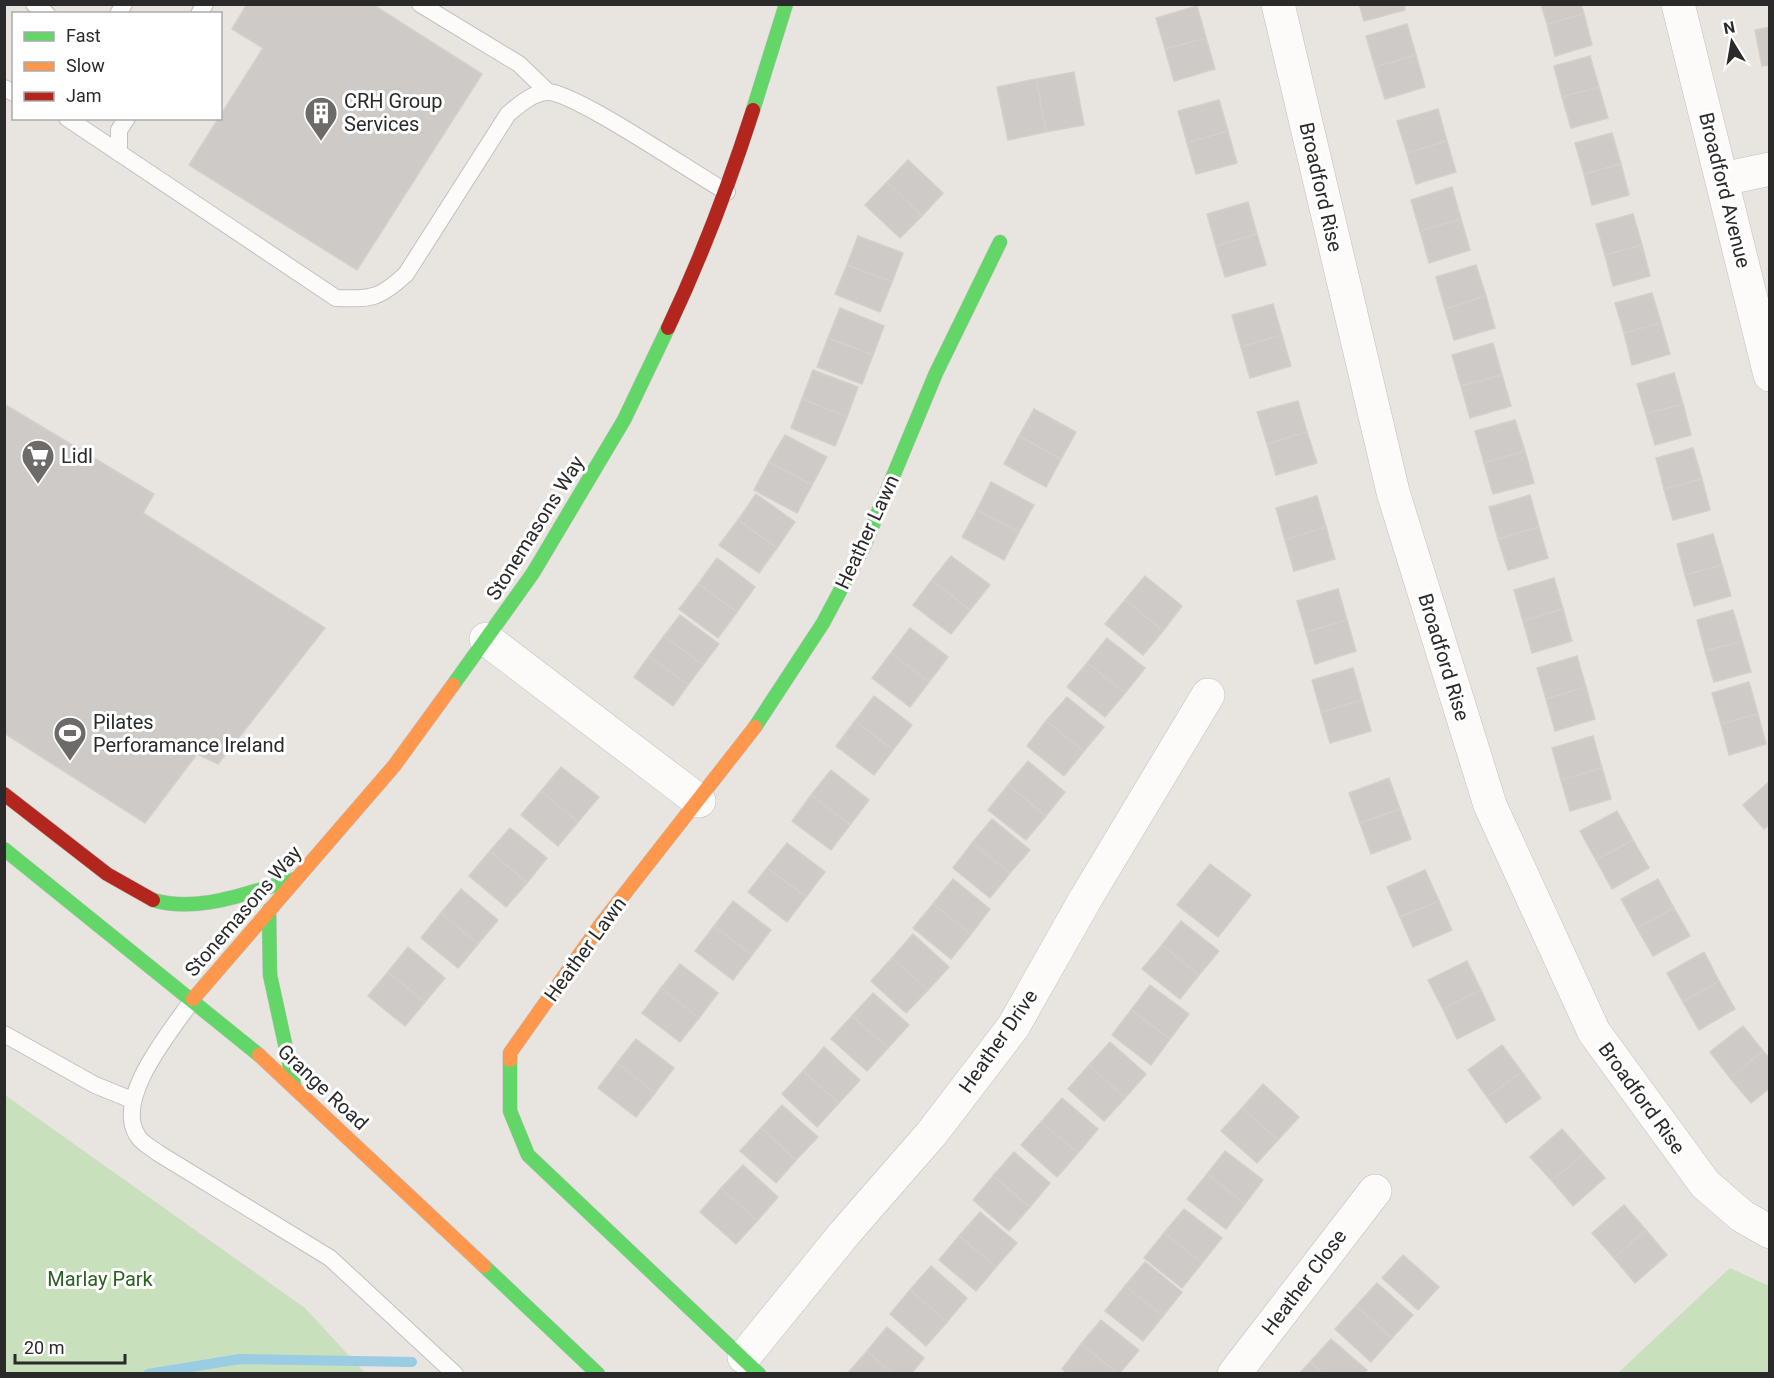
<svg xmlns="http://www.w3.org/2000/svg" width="1774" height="1378" font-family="Roboto,sans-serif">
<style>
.green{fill:#c9e0bc}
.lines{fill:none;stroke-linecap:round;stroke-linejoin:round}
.stream{stroke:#9acce3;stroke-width:10}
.building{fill:#cdcac7;stroke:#d3d0cc;stroke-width:1.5}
.lane-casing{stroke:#c1c0c0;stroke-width:18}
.street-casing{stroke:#c1c0c0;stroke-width:34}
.fast-casing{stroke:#c1c0c0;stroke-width:15}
.slow-casing{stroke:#c1c0c0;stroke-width:15}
.jam-casing{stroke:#c1c0c0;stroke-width:15}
.lane{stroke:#fcfbfa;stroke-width:16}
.street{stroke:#fcfbfa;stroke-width:33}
.fast{stroke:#63d668;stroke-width:14}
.slow{stroke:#ff974d;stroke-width:14}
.jam{stroke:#b3261e;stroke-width:14}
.labels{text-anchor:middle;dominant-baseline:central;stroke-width:6;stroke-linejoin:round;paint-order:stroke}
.poi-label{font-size:20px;fill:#2a2a2a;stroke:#fff;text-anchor:start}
.street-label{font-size:20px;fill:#2a2a2a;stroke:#fff}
.park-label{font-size:20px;fill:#2a6020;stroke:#fff}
</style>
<rect width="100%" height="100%" fill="#e8e4e0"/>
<g class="green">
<path d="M5,1095l300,213 60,65h-360z"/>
<path d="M1730,1268l39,18v87h-151z"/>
</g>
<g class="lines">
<path class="stream" d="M148,1374l92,-15 172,3"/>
</g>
<g class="building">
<path d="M247,4h125l110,70 -125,196 -168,-105 74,-117 -31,-19z"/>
<path d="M1359,4h45l1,6 -41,11z"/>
<path d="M1541,4h40l3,10 -37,10z"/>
<path d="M1197,6l9,32 -41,11 -9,-31z"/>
<path d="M1584,14l8,31 -37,11 -8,-32z"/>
<path d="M1407,24l9,31 -41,12 -9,-31z"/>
<path d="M1770,27v38l-8,1 -7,-36z"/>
<path d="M1206,38l9,31 -41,12 -9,-32z"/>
<path d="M1416,55l9,32 -40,12 -10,-32z"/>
<path d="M1590,56l9,31 -37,10 -8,-31z"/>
<path d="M1074,72l10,53 -38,7 -10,-53z"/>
<path d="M1036,79l10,53 -38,8 -11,-53z"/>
<path d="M1599,87l9,31 -37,10 -9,-31z"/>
<path d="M1219,100l9,31 -41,12 -9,-32z"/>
<path d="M1438,109l9,32 -40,12 -10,-32z"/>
<path d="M1228,131l9,32 -41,11 -9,-31z"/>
<path d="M1612,133l9,31 -37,10 -9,-31z"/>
<path d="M1447,141l9,31 -40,12 -9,-31z"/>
<path d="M908,160l35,33 -21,23 -35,-34z"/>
<path d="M1621,164l8,31 -37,10 -8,-31z"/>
<path d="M887,182l35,34 -22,22 -35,-33z"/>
<path d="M1452,187l9,32 -41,12 -9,-31z"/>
<path d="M1248,202l9,32 -41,12 -9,-32z"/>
<path d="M1633,214l9,31 -37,10 -9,-31z"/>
<path d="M1461,219l9,31 -41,13 -9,-32z"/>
<path d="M1257,234l9,31 -41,12 -9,-31z"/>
<path d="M858,236l45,17 -11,29 -45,-17z"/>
<path d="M1642,245l8,31 -37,10 -8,-31z"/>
<path d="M847,265l45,17 -12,30 -45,-18z"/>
<path d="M1476,265l10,31 -41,13 -9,-32z"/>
<path d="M1652,293l9,30 -37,10 -9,-30z"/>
<path d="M1486,296l9,32 -41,12 -9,-31z"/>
<path d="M1273,304l9,31 -41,12 -9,-32z"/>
<path d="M840,308l44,18 -11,29 -45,-17z"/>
<path d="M1661,323l9,31 -38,11 -8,-32z"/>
<path d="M1282,335l9,31 -41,12 -9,-31z"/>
<path d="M828,338l45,17 -11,29 -45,-17z"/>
<path d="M1493,343l9,32 -41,11 -9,-31z"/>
<path d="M813,370l45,17 -11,30 -45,-18z"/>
<path d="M1674,373l9,31 -37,10 -9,-30z"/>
<path d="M1502,375l9,31 -41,12 -9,-32z"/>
<path d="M802,399l45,18 -12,29 -44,-18z"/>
<path d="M1298,401l9,31 -40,12 -10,-32z"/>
<path d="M4,404l150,90 -11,19 182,115 -107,136 -21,-10 -52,69 -141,-90z"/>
<path d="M1683,404l8,31 -36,10 -9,-31z"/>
<path d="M1034,409l42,23 -15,27 -42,-23z"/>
<path d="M1515,420l10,31 -41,12 -9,-32z"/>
<path d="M1307,432l10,31 -41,12 -9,-31z"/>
<path d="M785,435l42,22 -15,28 -43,-23z"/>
<path d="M1019,436l42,23 -15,28 -42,-23z"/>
<path d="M1693,448l9,31 -38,10 -8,-31z"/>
<path d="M1525,451l9,32 -41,11 -9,-31z"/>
<path d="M769,462l43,23 -15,28 -43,-23z"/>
<path d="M1702,479l8,31 -37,10 -9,-31z"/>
<path d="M991,482l43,23 -15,27 -42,-22z"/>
<path d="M756,494l39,28 -18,26 -39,-28z"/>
<path d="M1530,495l9,32 -41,12 -9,-32z"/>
<path d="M1317,496l9,31 -41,13 -9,-32z"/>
<path d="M977,510l42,22 -15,28 -42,-23z"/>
<path d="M738,520l39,28 -18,25 -40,-28z"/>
<path d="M1326,527l9,32 -41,12 -9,-31z"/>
<path d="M1539,527l9,31 -40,12 -10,-31z"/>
<path d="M1713,534l9,31 -37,10 -8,-31z"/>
<path d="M951,556l39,29 -20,25 -38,-30z"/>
<path d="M717,558l38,29 -18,25 -39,-28z"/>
<path d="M1722,565l9,31 -37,10 -9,-31z"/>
<path d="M1145,576l37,30 -19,25 -38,-31z"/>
<path d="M1554,578l9,31 -40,12 -9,-31z"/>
<path d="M932,580l38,30 -19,24 -38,-29z"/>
<path d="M698,584l39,28 -19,26 -39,-29z"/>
<path d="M1338,589l9,31 -41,12 -9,-31z"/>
<path d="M1125,600l38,31 -20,24 -38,-31z"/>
<path d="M1563,609l9,32 -40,12 -9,-32z"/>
<path d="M1733,610l9,31 -37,10 -8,-31z"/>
<path d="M680,615l39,29 -16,21 -39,-29z"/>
<path d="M1347,620l9,31 -41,13 -9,-32z"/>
<path d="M910,628l38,29 -19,25 -38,-29z"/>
<path d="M664,636l39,29 -15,20 -39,-29z"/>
<path d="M1107,638l38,30 -20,25 -38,-30z"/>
<path d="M1742,641l9,31 -37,10 -9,-31z"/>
<path d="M891,653l38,29 -19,25 -38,-29z"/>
<path d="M649,656l39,29 -15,21 -39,-29z"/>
<path d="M1577,656l9,31 -40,12 -9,-31z"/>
<path d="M1087,663l38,30 -20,24 -38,-30z"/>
<path d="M1353,668l9,32 -41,12 -9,-32z"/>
<path d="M1749,682l9,32 -37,10 -9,-31z"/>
<path d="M1586,687l9,32 -40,12 -9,-32z"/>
<path d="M874,696l38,29 -19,25 -38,-29z"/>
<path d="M1067,697l37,30 -20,24 -38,-30z"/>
<path d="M1362,700l9,31 -41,12 -9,-31z"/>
<path d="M1758,714l8,30 -37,11 -8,-31z"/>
<path d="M855,721l38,29 -19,25 -38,-29z"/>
<path d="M1046,721l38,30 -20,25 -37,-30z"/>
<path d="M1593,736l9,32 -41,12 -9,-32z"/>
<path d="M1028,761l37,31 -19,24 -38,-31z"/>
<path d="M561,767l38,30 -21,25 -37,-31z"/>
<path d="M1602,768l9,31 -41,12 -9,-31z"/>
<path d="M831,770l38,30 -19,25 -39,-30z"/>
<path d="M1389,778l11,31 -40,14 -11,-30z"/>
<path d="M1770,781v43l-6,5 -21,-24z"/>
<path d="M1008,785l38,31 -20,24 -38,-30z"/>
<path d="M541,791l37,31 -20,24 -37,-31z"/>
<path d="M811,795l39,30 -19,25 -39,-29z"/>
<path d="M1400,809l11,30 -40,15 -11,-31z"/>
<path d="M1617,811l16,29 -37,20 -16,-29z"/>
<path d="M992,819l38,31 -20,23 -38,-30z"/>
<path d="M510,828l37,30 -20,25 -37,-32z"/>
<path d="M1633,840l16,28 -37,21 -16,-29z"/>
<path d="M787,843l38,29 -19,25 -39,-29z"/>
<path d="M972,843l38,30 -20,25 -37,-30z"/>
<path d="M490,851l37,32 -21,24 -37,-31z"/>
<path d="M1210,864l41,31 -33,42 -41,-32z"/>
<path d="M767,868l39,29 -19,25 -39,-30z"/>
<path d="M1425,870l14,31 -39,16 -13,-30z"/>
<path d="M953,879l37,30 -19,25 -38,-30z"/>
<path d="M1658,879l16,29 -37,20 -16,-29z"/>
<path d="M461,889l37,31 -20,24 -37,-31z"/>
<path d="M733,901l38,29 -19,25 -38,-29z"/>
<path d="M1439,901l13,29 -39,17 -13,-30z"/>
<path d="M933,904l38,30 -20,25 -38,-31z"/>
<path d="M1674,908l16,28 -37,20 -16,-28z"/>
<path d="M441,913l37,31 -20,24 -37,-30z"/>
<path d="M1181,921l38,30 -20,24 -37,-30z"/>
<path d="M714,926l38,29 -19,25 -38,-29z"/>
<path d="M913,934l36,33 -21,23 -36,-32z"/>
<path d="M1162,945l37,30 -19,24 -38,-30z"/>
<path d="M408,947l37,31 -20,24 -37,-30z"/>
<path d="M1704,952l15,29 -36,21 -16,-29z"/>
<path d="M892,958l36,32 -22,23 -35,-32z"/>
<path d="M1467,961l14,29 -38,19 -15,-29z"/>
<path d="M680,964l38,29 -19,25 -38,-30z"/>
<path d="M388,972l37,30 -20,24 -37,-30z"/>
<path d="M1719,981l16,28 -36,21 -16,-28z"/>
<path d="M1150,985l39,29 -19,25 -39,-29z"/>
<path d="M661,988l38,30 -19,24 -38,-29z"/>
<path d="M1481,990l14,30 -38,19 -14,-30z"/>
<path d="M873,993l36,32 -21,23 -36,-32z"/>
<path d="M1131,1010l39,29 -19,26 -39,-30z"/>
<path d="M852,1016l36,32 -21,23 -36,-32z"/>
<path d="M1743,1026l20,25 -33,27 -20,-26z"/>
<path d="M636,1039l38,29 -19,25 -38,-30z"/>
<path d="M1110,1042l36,32 -21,24 -36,-33z"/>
<path d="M1502,1045l20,27 -35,25 -19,-27z"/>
<path d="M824,1047l36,33 -21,23 -36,-32z"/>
<path d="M1763,1051l7,8v29l-19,15 -21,-25z"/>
<path d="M617,1063l38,30 -19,24 -38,-29z"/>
<path d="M1089,1065l36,33 -21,23 -36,-32z"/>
<path d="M803,1071l36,32 -22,24 -35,-33z"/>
<path d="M1522,1072l19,26 -35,25 -19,-26z"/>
<path d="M1263,1084l36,33 -21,23 -36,-32z"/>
<path d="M1062,1098l36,31 -20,24 -37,-31z"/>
<path d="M782,1105l36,32 -22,23 -35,-32z"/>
<path d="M1242,1108l36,32 -21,23 -36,-32z"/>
<path d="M1041,1122l37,31 -21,24 -36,-32z"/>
<path d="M761,1128l35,32 -20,23 -36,-32z"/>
<path d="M1562,1129l22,25 -32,27 -22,-24z"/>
<path d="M1225,1151l38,29 -18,24 -38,-30z"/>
<path d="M1014,1152l36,31 -20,24 -37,-31z"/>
<path d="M1584,1154l21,24 -32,28 -21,-25z"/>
<path d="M743,1165l35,32 -21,24 -36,-33z"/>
<path d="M1207,1174l38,30 -19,25 -39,-30z"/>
<path d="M993,1176l37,31 -21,24 -36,-31z"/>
<path d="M721,1188l36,33 -21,23 -36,-32z"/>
<path d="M1624,1205l22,25 -32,28 -22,-25z"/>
<path d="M1184,1209l38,29 -20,25 -38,-30z"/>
<path d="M980,1212l37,31 -21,24 -37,-31z"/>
<path d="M1646,1230l21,25 -32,28 -21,-25z"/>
<path d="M1164,1233l38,30 -20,25 -38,-30z"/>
<path d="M959,1236l37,31 -20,24 -37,-31z"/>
<path d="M1403,1255l36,32 -21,23 -36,-32z"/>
<path d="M1145,1262l37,30 -19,24 -38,-30z"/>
<path d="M931,1266l36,32 -20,24 -37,-32z"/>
<path d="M1377,1283l36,32 -21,23 -36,-32z"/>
<path d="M1125,1286l38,30 -20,25 -38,-30z"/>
<path d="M910,1290l37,32 -21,24 -36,-32z"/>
<path d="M1356,1306l36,32 -21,24 -36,-33z"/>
<path d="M1101,1320l38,30 -20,24 -38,-30z"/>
<path d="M887,1327l37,31 -13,16h-18l-26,-23z"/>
<path d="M1331,1339l36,31 -3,4h-41l-13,-12z"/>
<path d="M1081,1344l38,30h-51l-6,-5z"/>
<path d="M867,1351l26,23h-46z"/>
<path d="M1310,1362l13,12h-24z"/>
</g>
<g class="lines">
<g class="lane-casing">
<g id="lane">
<path d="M34,4l13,10"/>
<path d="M420,4l99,60 29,28"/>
<path d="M118,14l6,-10"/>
<path d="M199,14l6,-10"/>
<path d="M4,88l10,5"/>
<path d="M67,118l269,180c36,1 43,1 70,-24l102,-160c11,-9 24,-21 39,-22 27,-1 147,82 180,100"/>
<path d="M119,153v-23l8,-12"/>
<path d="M193,999c-21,31 -79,98 -56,136 4,8 15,13 21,18l172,105 125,116"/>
<path d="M4,1034l91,51 37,15"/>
</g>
</g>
<g class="street-casing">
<g id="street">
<path d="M1278,4l115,488 97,313 104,227 111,152 37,32 28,16"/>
<path d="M1678,4l92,371"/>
<path d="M1723,179l47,-10"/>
<path d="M486,639l213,162"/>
<path d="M744,1357l100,-123 88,-101 81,-106 73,-129 122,-203"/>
<path d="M1234,1374l141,-183"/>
</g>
</g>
<g class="fast-casing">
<g id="fast">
<path d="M753,110l33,-106"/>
<path d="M453,685l80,-112 91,-153 44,-92"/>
<path d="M755,727l68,-104 41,-77 72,-173 64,-131"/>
<path d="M4,849l255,206"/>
<path d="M153,900c47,14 98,-9 143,-21"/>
<path d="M269,910l1,65 24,110"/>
<path d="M510,1060v51l18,44 231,219"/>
<path d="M484,1266l114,108"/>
</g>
</g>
<g class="slow-casing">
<g id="slow">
<path d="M193,999l201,-233 59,-81"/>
<path d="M259,1055l225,211"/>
<path d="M510,1060v-7l91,-129 154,-197"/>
</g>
</g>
<g class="jam-casing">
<g id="jam">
<path d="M668,328c34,-72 61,-143 85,-218"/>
<path d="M4,794l103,80 46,26"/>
</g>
</g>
<use href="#lane" class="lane"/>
<use href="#street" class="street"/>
<use href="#fast" class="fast"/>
<use href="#slow" class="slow"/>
<use href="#jam" class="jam"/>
</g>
<defs>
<g id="building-pin" transform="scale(1.725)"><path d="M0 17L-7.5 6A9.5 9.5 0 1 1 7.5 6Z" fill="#6c6b6a" stroke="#fff"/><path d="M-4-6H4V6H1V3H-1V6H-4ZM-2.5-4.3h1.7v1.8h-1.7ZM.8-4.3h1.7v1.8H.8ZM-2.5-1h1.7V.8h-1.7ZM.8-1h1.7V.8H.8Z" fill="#fff"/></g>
<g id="supermarket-pin" transform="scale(1.725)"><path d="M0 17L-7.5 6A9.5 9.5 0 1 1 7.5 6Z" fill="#6c6b6a" stroke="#fff"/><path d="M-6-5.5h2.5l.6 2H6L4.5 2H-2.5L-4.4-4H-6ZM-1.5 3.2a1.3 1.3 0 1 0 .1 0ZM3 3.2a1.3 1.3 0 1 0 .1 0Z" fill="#fff"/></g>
<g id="stadium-pin" transform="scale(1.725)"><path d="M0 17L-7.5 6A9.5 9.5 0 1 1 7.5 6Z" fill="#6c6b6a" stroke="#fff"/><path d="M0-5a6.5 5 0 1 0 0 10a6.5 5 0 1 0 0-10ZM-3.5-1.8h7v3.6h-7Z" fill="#fff"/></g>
</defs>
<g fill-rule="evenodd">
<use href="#building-pin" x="321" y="113"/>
<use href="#supermarket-pin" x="38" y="456"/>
<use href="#stadium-pin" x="70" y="733"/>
</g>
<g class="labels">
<g class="poi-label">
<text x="344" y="101">CRH Group<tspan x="344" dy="23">Services</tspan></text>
<text x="61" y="456">Lidl</text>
<text x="93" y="722">Pilates<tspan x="93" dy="23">Perforamance Ireland</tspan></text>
</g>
<g class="street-label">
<text transform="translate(1321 187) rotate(77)">Broadford Rise</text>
<text transform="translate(1725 190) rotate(76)">Broadford Avenue</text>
<text transform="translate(535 528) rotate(-58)">Stonemasons Way</text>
<text transform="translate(867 532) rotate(-65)">Heather Lawn</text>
<text transform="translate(1444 657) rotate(73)">Broadford Rise</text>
<text transform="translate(243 911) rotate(-49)">Stonemasons Way</text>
<text transform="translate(585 949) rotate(-54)">Heather Lawn</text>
<text transform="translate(998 1041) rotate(-55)">Heather Drive</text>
<text transform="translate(323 1087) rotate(43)">Grange Road</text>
<text transform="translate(1642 1098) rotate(54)">Broadford Rise</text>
<text transform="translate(1304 1282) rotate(-53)">Heather Close</text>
</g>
<g class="park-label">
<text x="100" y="1279">Marlay Park</text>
</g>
</g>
<rect width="1774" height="1378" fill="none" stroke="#2a2a2a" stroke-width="12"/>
<rect x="12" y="12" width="210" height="108" fill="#ffffff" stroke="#aaaaaa" stroke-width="1.5"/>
<rect x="24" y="32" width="30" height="9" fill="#63d668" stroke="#aaaaaa" stroke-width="1.5"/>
<text x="66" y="42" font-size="18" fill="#2a2a2a">Fast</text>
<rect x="24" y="62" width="30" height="9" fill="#ff974d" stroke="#aaaaaa" stroke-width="1.5"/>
<text x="66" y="72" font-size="18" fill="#2a2a2a">Slow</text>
<rect x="24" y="92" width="30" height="9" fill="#b3261e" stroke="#aaaaaa" stroke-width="1.5"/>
<text x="66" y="102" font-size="18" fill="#2a2a2a">Jam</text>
<g transform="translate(1732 42) rotate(349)" stroke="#ffffff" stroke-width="4.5" paint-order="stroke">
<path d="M0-4.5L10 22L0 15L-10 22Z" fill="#2a2a2a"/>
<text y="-9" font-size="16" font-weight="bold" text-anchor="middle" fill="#2a2a2a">N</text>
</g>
<path d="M15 1354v9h110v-9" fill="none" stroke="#2a2a2a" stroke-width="3"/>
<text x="24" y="1354" font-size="18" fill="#2a2a2a" stroke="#ffffff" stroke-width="4.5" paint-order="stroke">20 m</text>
</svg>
